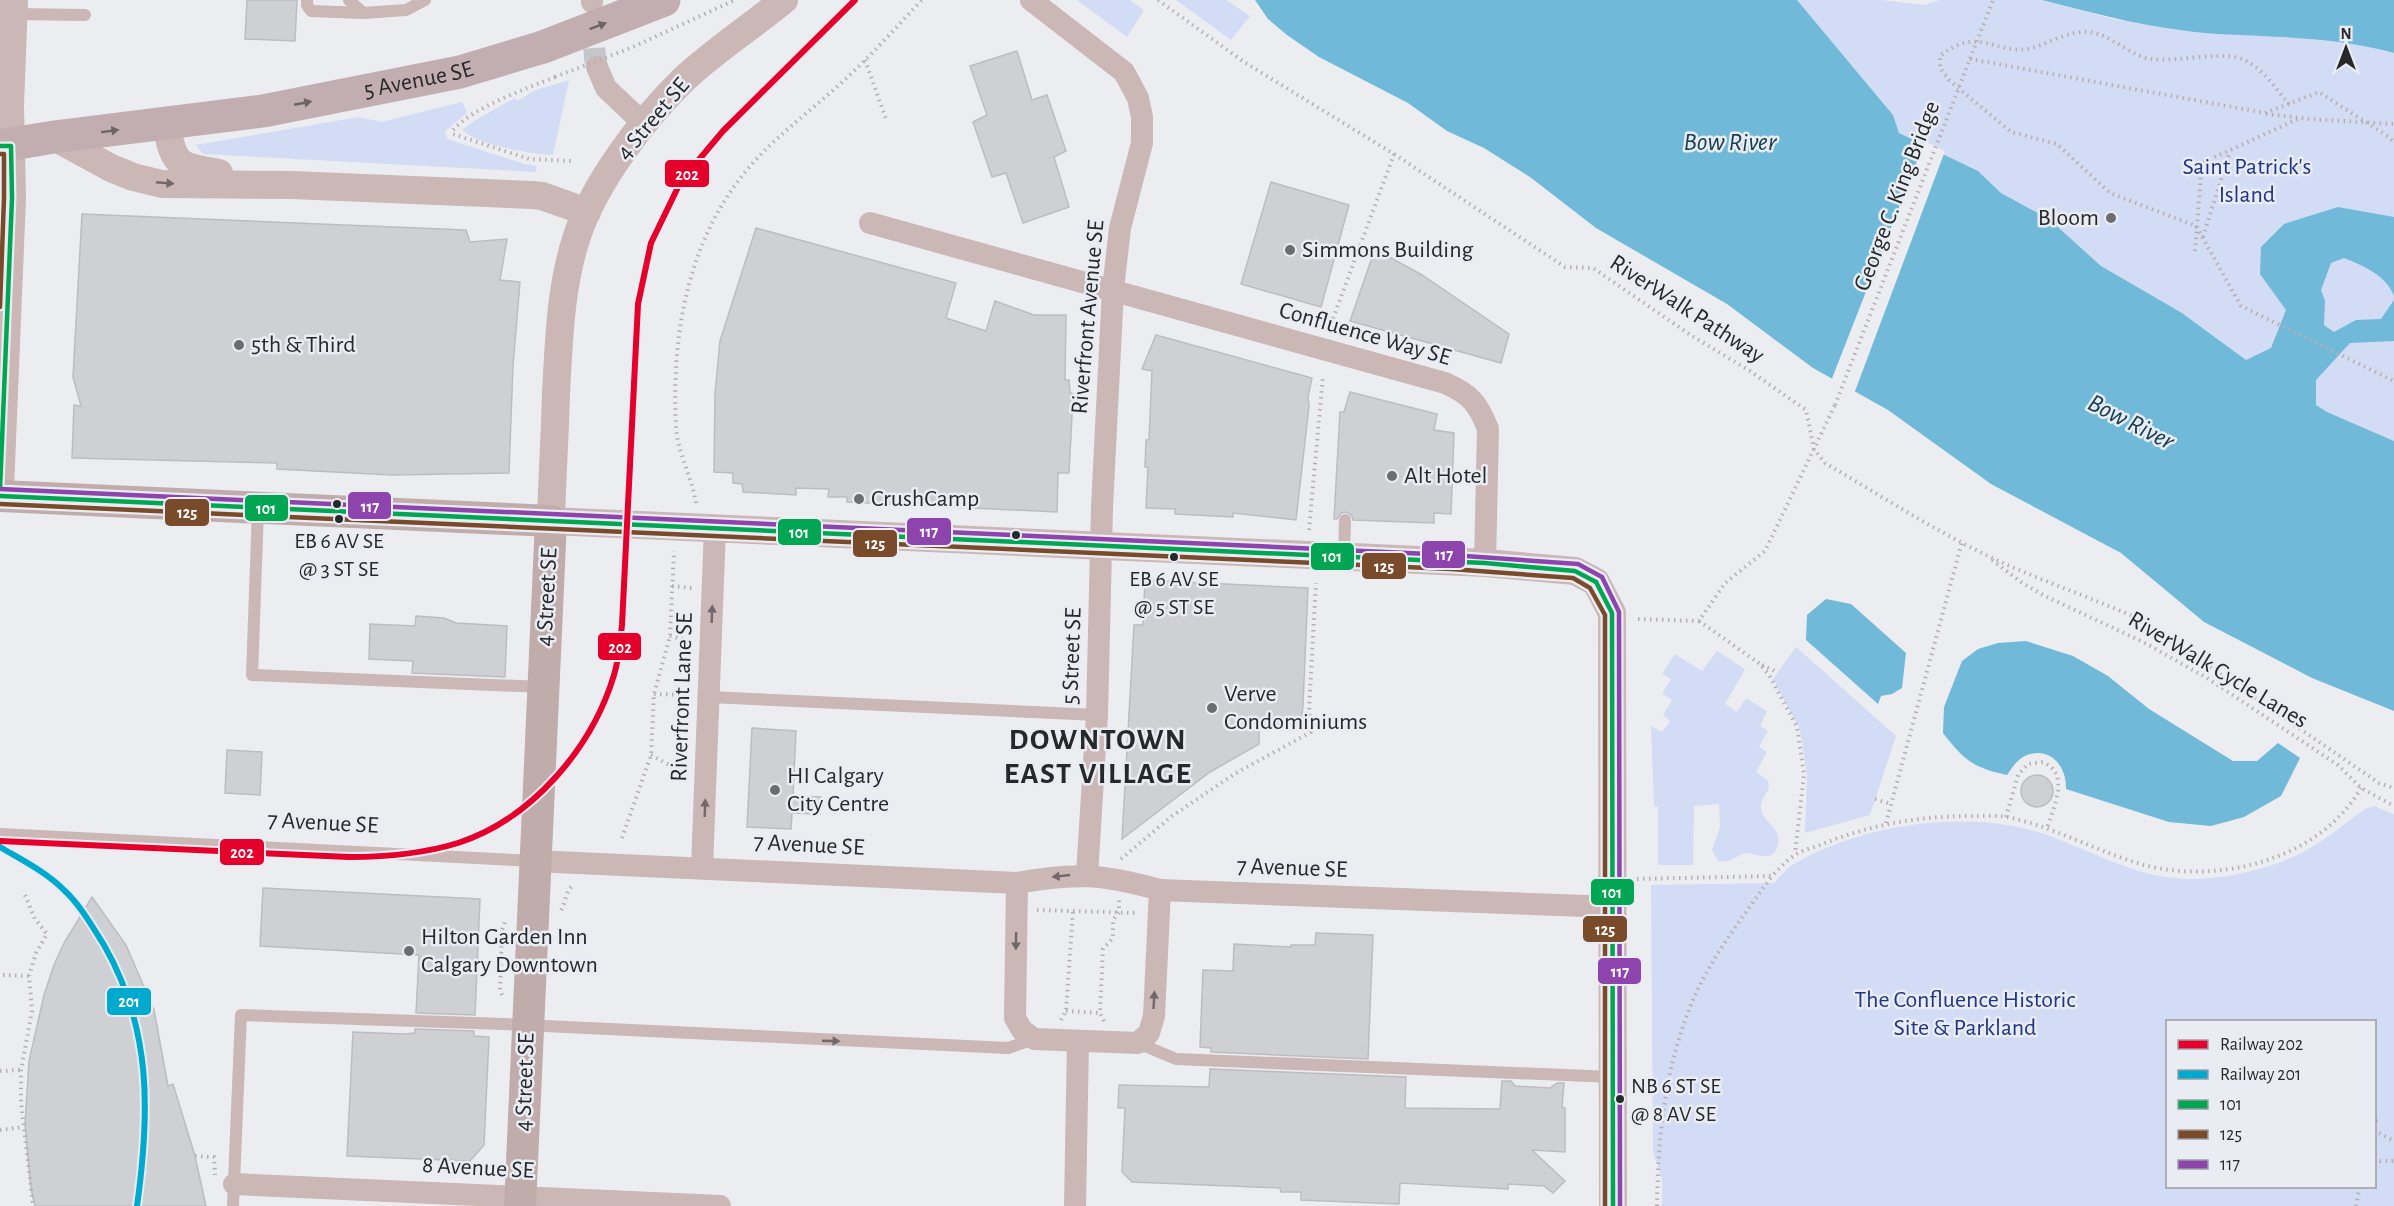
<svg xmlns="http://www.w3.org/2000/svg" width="2394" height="1206" font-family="'Alegreya Sans',sans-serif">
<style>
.green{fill:#d2dcf4;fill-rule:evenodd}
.water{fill:#71b9d8}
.pier{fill:#ebedf1}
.building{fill:#ced0d3;stroke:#bcbdc0;stroke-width:1.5}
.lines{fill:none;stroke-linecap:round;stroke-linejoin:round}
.minor-tunnel{stroke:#c4c6c9;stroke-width:22;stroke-dasharray:22 11;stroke-linecap:butt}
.path{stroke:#b9aeaf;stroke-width:4;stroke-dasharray:1.5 4.5;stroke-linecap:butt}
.service{stroke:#cab7b6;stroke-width:12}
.minor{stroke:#cab7b6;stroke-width:22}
.tertiary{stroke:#cab7b6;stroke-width:28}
.secondary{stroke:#c1acac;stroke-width:32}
.primary{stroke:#c2aeb0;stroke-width:33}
.path-bridge{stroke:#b9aeaf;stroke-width:4;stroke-dasharray:1.5 4.5;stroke-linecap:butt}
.primary-bridge{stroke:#c2aeb0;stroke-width:33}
.bus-1-casing{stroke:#e9ecf3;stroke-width:9}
.bus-2-casing{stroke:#e9ecf3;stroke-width:9}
.bus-3-casing{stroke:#e9ecf3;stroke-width:9}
.bus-1{stroke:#00a651;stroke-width:4.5}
.bus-2{stroke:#7a4b2a;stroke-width:4.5}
.bus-3{stroke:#8e44ad;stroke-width:4.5}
.rail-1-casing{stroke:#e9ecf3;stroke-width:10}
.rail-2-casing{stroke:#e9ecf3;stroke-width:10}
.rail-1{stroke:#e4002b;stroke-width:6}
.rail-2{stroke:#00a9ce;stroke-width:6}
.oneway{fill:#6c6466}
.oneway2{fill:#706869}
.poi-dot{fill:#6b6d70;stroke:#e9ecf3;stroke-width:2}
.bus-dot{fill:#26282a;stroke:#e9ecf3;stroke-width:2}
.labels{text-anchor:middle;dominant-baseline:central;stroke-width:5;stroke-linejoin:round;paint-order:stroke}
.bus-label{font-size:22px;fill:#26282a;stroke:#e9ecf3}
.street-label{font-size:24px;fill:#26282a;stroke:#e9ecf3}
.park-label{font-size:24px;fill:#1e3588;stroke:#e9ecf3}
.poi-label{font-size:24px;fill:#26282a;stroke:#e9ecf3;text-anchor:start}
.water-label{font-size:26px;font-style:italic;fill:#144052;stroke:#e9ecf3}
.district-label{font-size:30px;font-weight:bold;letter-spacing:1.5px;fill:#26282a;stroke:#e9ecf3}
.line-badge{stroke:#e9ecf3;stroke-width:2}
.badge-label{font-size:16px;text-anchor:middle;font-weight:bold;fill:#fff}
</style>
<rect width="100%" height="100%" fill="#ebedf1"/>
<g class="green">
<path d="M1077,0h53l14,10 -17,27z"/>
<path d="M1176,0h50l24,16 -19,24z"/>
<path d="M1797,0h84l43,5 16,-5h102l71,19 102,14 101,5 49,7 29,8v388l-67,-29 -81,-52 -64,-47 -81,-47 -52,-47 -48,-26 -23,-22 -79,-38 -6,-18z"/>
<path d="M569,80l-16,75c-21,-1 -76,-10 -91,-25l15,-11 38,-21 3,3 15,-10z"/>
<path d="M462,102l5,11 -22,18 2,8 77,25 13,2 -1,6 -333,-18 -7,-9 163,-28 23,5z"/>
<path d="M1796,647l100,89 -26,79 -65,18 2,-58 -7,-45 -27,-51z"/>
<path d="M1717,651l28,18 -20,35 12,8 9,-14 21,13 -7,15 8,5 -9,16 8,5 -11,20 12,9 1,6c-2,7 -9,13 -8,21 2,16 24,21 16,40 -5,13 -19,7 -29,5 -9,-1 -15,11 -30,8l-6,-11 8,-23 -1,-23 -25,2 -1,59h-35v-58l-4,-1 -3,-80 11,6 8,-11 -7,-6 9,-15 -10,-6 9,-15 -9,-5 13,-20 27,17z"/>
<path d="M2374,806l20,8v392h-732v-26l-9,-28 -2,-267 123,-2c6,-6 13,-15 20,-19 64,-38 161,-53 233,-35 54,14 102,49 160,50 34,1 88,-11 118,-28 21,-11 40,-28 60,-42zM2168,1022h206v164h-206z"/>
</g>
<g class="water">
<path d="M1255,0h542l96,115 6,18 79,38 23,22 48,26 52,47 81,47 64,47 25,-12 15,-38 -26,-36 1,-27 23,-23 54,-17 56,10v79c-7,-20 -30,-30 -50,-38l-13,5 -10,27 4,11 -1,24 10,7 22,-12 25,-1 13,-19v41l-44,2 -34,37v25l11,7 67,29v270l-82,-33 -108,-56 -83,-69 -130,-69 -103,-74 -75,-42 -86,-64 -131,-76 -66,-51 -46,-29 -37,-17 -39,-28 -89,-46 -32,-22 -19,-16z"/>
<path d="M2042,0h352v53c-58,-16 -117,-16 -177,-19 -59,-4 -118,-19 -175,-34z"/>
<path d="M1826,599l25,5 55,49 -4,35 -10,6 -11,2 -3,8 -72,-64 1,-25z"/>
<path d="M2026,641l47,15 35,20 41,33 84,52h24l21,-18 22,15 -19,38 -37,21 -33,9 -42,-4 -103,-33c1,-24 -18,-45 -43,-32 -7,4 -11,11 -16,18 -35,-8 -42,-14 -64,-42l1,-26 18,-46 16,-12 20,-6z"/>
</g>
<path class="pier" d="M1925,141l20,10 -91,243 -23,-13z"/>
<g class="building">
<path d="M247,0h50l-2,41 -50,-2z"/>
<path d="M1017,51l15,49 15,-5 19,56 -12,6 15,50 -46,16 -17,-50 -14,4 -19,-55 14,-7 -17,-49z"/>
<path d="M1271,182l78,23 -28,102 -80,-23z"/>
<path d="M82,214l384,16 4,12 37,-3 -7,41 20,2 -7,83 -4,108 -117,2 -115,-6v-6l-205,-5 2,-53 7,1 -8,-29z"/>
<path d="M756,228l200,55 -10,35 40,13 9,-30 39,14h32l-1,65h4l1,13 3,1 -1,22 -3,57h-11l-1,39 -210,-10v-5h-19l1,-8 -33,-1v7l-53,-3 -1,-8 -9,-1v-10l-19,-1 1,-78 5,-53z"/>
<path d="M1375,249l47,26 87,59 -8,29 -151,-42z"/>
<path d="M1156,335l156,43 -4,19 1,9 -13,114 -63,-7v4l-58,-3v-5l-29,-1 2,-41h-3l1,-27h3l3,-69 -10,-2z"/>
<path d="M1350,392l87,22 -3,16 20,3 -3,81 -17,-1v10l-81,-3 -1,-4 -6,-4 -5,1 -4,6h-3l6,-107h4z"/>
<path d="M1145,580l163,8 -5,117 -2,20 -4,-1v4l-38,-1v17l-49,28 -88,67 12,-214h9z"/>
<path d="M416,616l28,2 12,5 51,3 -2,51 -93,-4 1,-12 -44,-2 1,-35 45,2z"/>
<path d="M752,728l44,3 -3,65 28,1 -1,17 -28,-1 -1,16 -44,-2z"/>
<path d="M227,750l35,2 -2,43 -35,-2z"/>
<circle cx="2037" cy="791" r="16"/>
<path d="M263,888l217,11 -5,116 -59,-2 3,-58 -159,-9z"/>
<path d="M92,897l34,48 28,65 14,76 5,-2 22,72 11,50h-171l-4,-17 -6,-64 4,-64 15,-66 10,-30 10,-22z"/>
<path d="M1316,933l57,2 -5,124 -157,-7v-4l-11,-1 3,-77 30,1 1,-27 57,3v-2h24z"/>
<path d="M415,1029l59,2v5l15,1 -5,108 -14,16 -123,-5 6,-124 51,2 11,-1z"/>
<path d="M1210,1069l196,8 -1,31 95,1 2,-28h9l4,5 35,2 7,-5h7l-2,24 3,1v44l-33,-2 33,31 -12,12 -9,-7 -36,-2v5l-108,-6 -1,21 -98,-4v-8h-20l-1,-4 -148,-6 -10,-10 3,-64h-7l1,-23 90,2z"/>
</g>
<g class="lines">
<path class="minor-tunnel" d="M592,15l3,43 2,9"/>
<g class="path">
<path d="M1158,0l86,62 150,92 171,113 28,1 99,68 58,35 56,39 8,39 11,14c53,31 107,66 163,93 50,24 103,41 153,64l238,163 15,5"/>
<path d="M1970,59l295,54 54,-21 70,45 5,6"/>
<path d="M865,60l21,59"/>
<path d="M555,77c-29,12 -82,30 -102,53v4l76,25 42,2"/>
<path d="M2289,104c-14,-16 -29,-40 -50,-46 -23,-6 -61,4 -87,1 -17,-1 -37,-20 -54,-25 -22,-8 -45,8 -66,14 -35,9 -53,-24 -92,8v12l9,12 62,52 46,12 53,49 86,33 45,80 153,75"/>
<path d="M2266,114l44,5 84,5"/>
<path d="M2203,237l27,-86"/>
<path d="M2195,251l7,-88 98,-45"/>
<path d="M1331,324l63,-170"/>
<path d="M696,503c-4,-25 -18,-50 -20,-75 -5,-94 12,-192 76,-264 31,-35 71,-62 104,-95 23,-22 44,-46 66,-69"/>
<path d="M1309,530l14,-154"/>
<path d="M1992,560l29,22 22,13 102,48 62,35 131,87 23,23 33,18"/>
<path d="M672,586l20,2"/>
<path d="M1638,619l61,2 26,-38 40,-32 70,-146"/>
<path d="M1699,621l61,43 9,11 28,52 7,47 -9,80"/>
<path d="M670,636l19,5"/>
<path d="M1762,665l15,7"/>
<path d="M654,694l35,1"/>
<path d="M651,755l33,18"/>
<path d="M1875,799l16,5"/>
<path d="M2006,817l12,-42 10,-11 15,-2c28,12 10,45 4,67"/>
<path d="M1886,823l76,-281"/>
<path d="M622,838l29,-83 3,-61 16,-58 4,-85"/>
<path d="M1121,859l51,-43 64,-43 75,-41 -2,-22 7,-127"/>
<path d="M1637,879l135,-3c7,-7 15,-16 23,-21 7,-5 17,-7 25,-10 49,-20 98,-29 151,-29 12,0 24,-1 36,1 48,10 91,35 137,48 76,20 176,-6 217,-77"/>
<path d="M25,895l10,24 12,15 -11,19 -7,23 3,35 -11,59v32l12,104"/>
<path d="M561,910c5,-8 4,-17 11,-24h3"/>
<path d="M1037,910l101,3"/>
<path d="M3,975l26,1"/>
<path d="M502,995l-2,-5 2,-60 3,-8"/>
<path d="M1066,1011l34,2"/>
<path d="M1061,1020l5,-9 7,-100"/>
<path d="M1104,1021l-4,-8 3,-64 10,-11v-18l6,-8v-12"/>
<path d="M0,1071l21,-1"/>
<path d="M2374,1114l2,7 -2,7"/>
<path d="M0,1130l23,-3"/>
<path d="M2374,1130l20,11"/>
<path d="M195,1156l19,1 1,18"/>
<path d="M2374,1159l6,2h14"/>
<path d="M1657,1206c1,-71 8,-140 36,-206 19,-44 51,-85 79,-124"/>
<path d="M2356,1206l4,-20"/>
</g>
<g class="service">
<path d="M307,0v5l4,6 52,2"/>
<path d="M349,0l14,13 43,-3 19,-10"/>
<path d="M14,14l71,1"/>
<path d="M258,509l-6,166 291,12"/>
<path d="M1344,557l1,-37"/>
<path d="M709,697l388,18"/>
<path d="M0,834l534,27"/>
<path d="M1138,1043l38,16 437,18"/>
<path d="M233,1206l8,-191 263,9 504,24 26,-9"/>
</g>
<g class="minor">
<path d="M592,0v2"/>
<path d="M1031,0l93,72 14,26 4,19v26l-22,85 -7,61 -11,218 -5,208 -10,160"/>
<path d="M597,67l9,21 38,36"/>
<path d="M870,223l575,160c25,11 33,20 43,46l-3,134"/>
<path d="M534,861l483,22c58,-11 86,-9 143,7l453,17"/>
<path d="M702,867l13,-339"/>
<path d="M1017,883l-2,135 7,12 12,9 104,4 11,-10 5,-17 6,-126"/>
<path d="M234,1184l486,22"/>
<path d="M1075,1206l3,-165"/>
</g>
<g class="tertiary">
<path d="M784,0c-32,26 -70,51 -100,79 -41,40 -89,103 -107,157 -17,51 -18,105 -21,157 -1,43 -4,85 -5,128l934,42 90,8 21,11 16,31 1,593"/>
<path d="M166,124c8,42 12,42 53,49"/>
<path d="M54,137l57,31 22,9 29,7 130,1 240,10 10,1 45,16"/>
<path d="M0,489l12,-291 -2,-92 4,-106"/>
</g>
<path class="secondary" d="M0,496l551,25 -31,685"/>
<path class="primary" id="s1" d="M0,146l54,-9 209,-26 197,-39 83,-25"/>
<g class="path-bridge">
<path d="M555,77l78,-30 102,-47"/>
<path d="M1835,405l158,-405"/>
</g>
<path class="primary-bridge" d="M543,47l121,-47"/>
<g class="bus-1-casing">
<g id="bus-1">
<path d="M0,146h11l1,52 -12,291"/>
<path d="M0,496l1485,67 90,8 21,11"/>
<path d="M1596,582l16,31 1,593"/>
</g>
</g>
<g class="bus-2-casing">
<g id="bus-2">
<path d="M0,154h4v44l-4,109"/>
<path d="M0,504l1451,65 122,9 17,10 15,27v591"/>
</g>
</g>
<g class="bus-3-casing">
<path id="bus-3" d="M0,489l1451,66 127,9 24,13 17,35 1,594"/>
</g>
<use href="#bus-1" class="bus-1"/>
<use href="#bus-2" class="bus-2"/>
<use href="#bus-3" class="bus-3"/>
<g class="rail-1-casing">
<path id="rail-1" d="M0,841l349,16c37,0 73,-3 109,-14 74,-24 134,-95 156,-168 5,-16 6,-33 8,-50l16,-321 13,-61 30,-62 42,-50 132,-131"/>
</g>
<g class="rail-2-casing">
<path id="rail-2" d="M0,847c22,13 46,25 64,43 17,16 28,36 40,55 48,84 46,168 33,261"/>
</g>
<use href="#rail-1" class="rail-1"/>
<use href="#rail-2" class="rail-2"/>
</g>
<defs><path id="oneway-solid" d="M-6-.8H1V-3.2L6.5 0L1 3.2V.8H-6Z" transform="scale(1.5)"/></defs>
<g class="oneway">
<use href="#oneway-solid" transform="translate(598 26) rotate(-21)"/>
<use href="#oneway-solid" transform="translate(303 103) rotate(-11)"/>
<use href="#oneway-solid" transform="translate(110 131) rotate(-7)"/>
</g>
<g class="oneway2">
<use href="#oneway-solid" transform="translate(165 183) rotate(5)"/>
<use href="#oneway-solid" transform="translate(712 614) rotate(-88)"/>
<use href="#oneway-solid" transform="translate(705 808) rotate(-88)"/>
<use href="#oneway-solid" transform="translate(1061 876) rotate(174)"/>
<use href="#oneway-solid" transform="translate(1016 941) rotate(91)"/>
<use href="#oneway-solid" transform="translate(1154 1000) rotate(-87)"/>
<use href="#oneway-solid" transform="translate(831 1041) rotate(2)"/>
</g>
<g class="poi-dot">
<circle cx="2111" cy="218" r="6"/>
<circle cx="1290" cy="250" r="6"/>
<circle cx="239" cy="345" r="6"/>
<circle cx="1392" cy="476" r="6"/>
<circle cx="859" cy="499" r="6"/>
<circle cx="1212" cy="708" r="6"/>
<circle cx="775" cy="790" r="6"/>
<circle cx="409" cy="951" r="6"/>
</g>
<g class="bus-dot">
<circle cx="337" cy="504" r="5"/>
<circle cx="339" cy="519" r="5"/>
<circle cx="1016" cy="535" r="5"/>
<circle cx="1174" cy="557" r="5"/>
<circle cx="1620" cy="1099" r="5"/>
</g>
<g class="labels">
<g class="bus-label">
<text x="339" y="541">EB 6 AV SE<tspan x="339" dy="28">@ 3 ST SE</tspan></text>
<text x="1174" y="579">EB 6 AV SE<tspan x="1174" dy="28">@ 5 ST SE</tspan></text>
<text x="1631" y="1086" text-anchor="start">NB 6 ST SE<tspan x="1631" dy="28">@ 8 AV SE</tspan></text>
</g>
<g class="street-label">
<text stroke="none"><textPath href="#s1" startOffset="424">5 Avenue SE</textPath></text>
<text transform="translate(653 119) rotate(-50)">4 Street SE</text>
<text transform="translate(1897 196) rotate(-69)">George C. King Bridge</text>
<text transform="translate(1687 309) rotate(33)">RiverWalk Pathway</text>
<text transform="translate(1088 317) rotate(-85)">Riverfront Avenue SE</text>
<text transform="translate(1365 334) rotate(16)">Confluence Way SE</text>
<text transform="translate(547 597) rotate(-87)">4 Street SE</text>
<text transform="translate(1072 656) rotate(-88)">5 Street SE</text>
<text transform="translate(2218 670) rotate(31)">RiverWalk Cycle Lanes</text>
<text transform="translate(682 697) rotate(-88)">Riverfront Lane SE</text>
<text transform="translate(323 823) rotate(3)">7 Avenue SE</text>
<text transform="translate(809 845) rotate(3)">7 Avenue SE</text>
<text transform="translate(1292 868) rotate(2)">7 Avenue SE</text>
<text transform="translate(525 1082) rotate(-88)">4 Street SE</text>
<text transform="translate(478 1168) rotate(3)">8 Avenue SE</text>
</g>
<g class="park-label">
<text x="2247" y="167">Saint Patrick's<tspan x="2247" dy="28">Island</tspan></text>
<text x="1965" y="1000">The Confluence Historic<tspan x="1965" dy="28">Site &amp; Parkland</tspan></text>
</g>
<g class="poi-label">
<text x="2099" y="218" text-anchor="end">Bloom</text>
<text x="1302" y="250">Simmons Building</text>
<text x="251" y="345">5th &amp; Third</text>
<text x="1404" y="476">Alt Hotel</text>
<text x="871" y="499">CrushCamp</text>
<text x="1224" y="694">Verve<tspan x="1224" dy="28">Condominiums</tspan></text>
<text x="787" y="776">HI Calgary<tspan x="787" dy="28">City Centre</tspan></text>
<text x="421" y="937">Hilton Garden Inn<tspan x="421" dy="28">Calgary Downtown</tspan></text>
</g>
<g class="water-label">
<text x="1730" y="142">Bow River</text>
<text transform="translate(2131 422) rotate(27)">Bow River</text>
</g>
<g class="district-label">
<text x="1098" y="740">DOWNTOWN<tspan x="1098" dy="34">EAST VILLAGE</tspan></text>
</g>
</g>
<g class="line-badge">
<rect x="664" y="159" width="46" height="29" rx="6" fill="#e4002b"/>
<rect x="347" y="491" width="45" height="29" rx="6" fill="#8e44ad"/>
<rect x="244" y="494" width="45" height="28" rx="6" fill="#00a651"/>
<rect x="164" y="498" width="46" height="29" rx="6" fill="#7a4b2a"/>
<rect x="906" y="517" width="46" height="29" rx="6" fill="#8e44ad"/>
<rect x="777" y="518" width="45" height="28" rx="6" fill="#00a651"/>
<rect x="852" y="529" width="46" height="29" rx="6" fill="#7a4b2a"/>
<rect x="1421" y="540" width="45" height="29" rx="6" fill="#8e44ad"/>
<rect x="1310" y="542" width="45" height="29" rx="6" fill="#00a651"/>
<rect x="1361" y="552" width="46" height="28" rx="6" fill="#7a4b2a"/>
<rect x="597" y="632" width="45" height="29" rx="6" fill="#e4002b"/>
<rect x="219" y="838" width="46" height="28" rx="6" fill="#e4002b"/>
<rect x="1590" y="878" width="45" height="28" rx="6" fill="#00a651"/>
<rect x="1582" y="915" width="46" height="28" rx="6" fill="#7a4b2a"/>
<rect x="1597" y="957" width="45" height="28" rx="6" fill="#8e44ad"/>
<rect x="106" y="987" width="46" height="29" rx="6" fill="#00a9ce"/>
</g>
<g class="badge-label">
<text x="687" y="180">202</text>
<text x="370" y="512">117</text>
<text x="266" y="514">101</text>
<text x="187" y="518">125</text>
<text x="929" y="537">117</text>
<text x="799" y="538">101</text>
<text x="875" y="549">125</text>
<text x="1444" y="560">117</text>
<text x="1332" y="562">101</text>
<text x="1384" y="572">125</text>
<text x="620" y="653">202</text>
<text x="242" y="858">202</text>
<text x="1612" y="898">101</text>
<text x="1605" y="935">125</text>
<text x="1620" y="977">117</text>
<text x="129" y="1007">201</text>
</g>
<rect x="2166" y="1020" width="210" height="168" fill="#e9ecf3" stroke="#9b9ea3" stroke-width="1.5"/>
<rect x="2178" y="1040" width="30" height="9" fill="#e4002b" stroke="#9b9ea3" stroke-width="1.5"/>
<text x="2220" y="1050" font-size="18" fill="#26282a">Railway 202</text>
<rect x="2178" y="1070" width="30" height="9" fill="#00a9ce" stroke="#9b9ea3" stroke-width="1.5"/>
<text x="2220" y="1080" font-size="18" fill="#26282a">Railway 201</text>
<rect x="2178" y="1100" width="30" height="9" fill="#00a651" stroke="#9b9ea3" stroke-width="1.5"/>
<text x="2220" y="1110" font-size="18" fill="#26282a">101</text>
<rect x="2178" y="1130" width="30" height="9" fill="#7a4b2a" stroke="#9b9ea3" stroke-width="1.5"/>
<text x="2220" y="1140" font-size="18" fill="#26282a">125</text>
<rect x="2178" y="1160" width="30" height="9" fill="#8e44ad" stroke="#9b9ea3" stroke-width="1.5"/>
<text x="2220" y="1170" font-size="18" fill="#26282a">117</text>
<g transform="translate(2346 48)" stroke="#e9ecf3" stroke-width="4.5" paint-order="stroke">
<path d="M0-4.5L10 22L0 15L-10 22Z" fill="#26282a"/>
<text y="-9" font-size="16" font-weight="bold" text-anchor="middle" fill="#26282a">N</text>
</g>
</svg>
